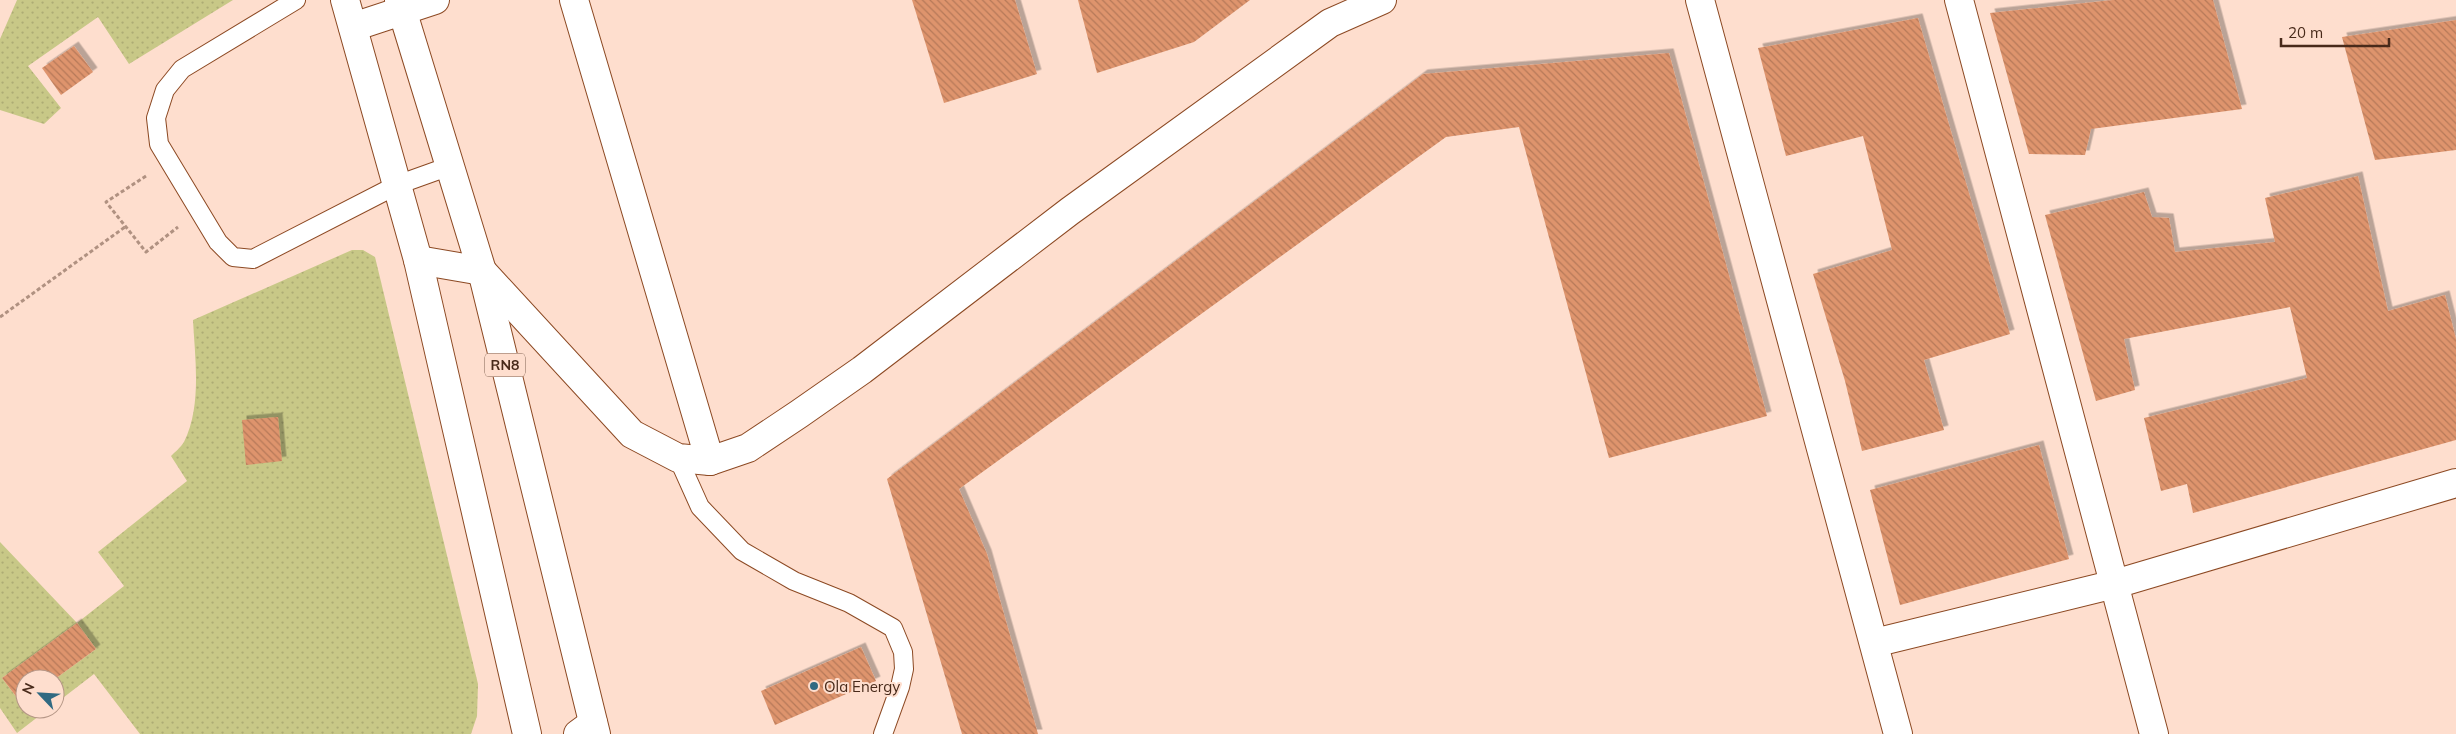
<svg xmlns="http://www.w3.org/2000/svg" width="2456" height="734" font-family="Mulish,sans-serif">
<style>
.grass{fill:url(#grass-dots)}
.building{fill:url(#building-back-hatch);filter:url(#shadow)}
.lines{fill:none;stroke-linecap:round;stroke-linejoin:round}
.service-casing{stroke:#8c4923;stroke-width:20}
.minor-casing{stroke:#8c4923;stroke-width:30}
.tertiary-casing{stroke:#8c4923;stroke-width:30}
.secondary-casing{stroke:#8c4923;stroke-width:30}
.primary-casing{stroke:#8c4923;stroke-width:30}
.path{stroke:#b09181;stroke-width:3;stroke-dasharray:4 2.5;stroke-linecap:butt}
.service{stroke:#fff;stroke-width:18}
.minor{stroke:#fff;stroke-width:28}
.tertiary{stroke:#fff;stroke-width:28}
.secondary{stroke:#fff;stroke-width:28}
.primary{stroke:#fff;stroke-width:28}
.poi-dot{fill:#306a82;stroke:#fedece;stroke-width:2}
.labels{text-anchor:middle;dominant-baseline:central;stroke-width:4;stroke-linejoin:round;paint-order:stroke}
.shield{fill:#fedece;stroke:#7f6050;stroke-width:1}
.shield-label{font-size:14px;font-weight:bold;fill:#482a1a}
.poi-label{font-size:15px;fill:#482a1a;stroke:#fedece;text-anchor:start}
</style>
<defs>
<pattern id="grass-dots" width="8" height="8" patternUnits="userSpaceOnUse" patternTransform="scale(1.25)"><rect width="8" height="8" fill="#c8c887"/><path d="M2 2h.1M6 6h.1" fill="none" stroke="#adac74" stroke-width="1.8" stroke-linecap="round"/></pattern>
<pattern id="building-back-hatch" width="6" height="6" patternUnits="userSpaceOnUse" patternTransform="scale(1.25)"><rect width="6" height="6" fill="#de946d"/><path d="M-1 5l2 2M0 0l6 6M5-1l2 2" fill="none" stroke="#b67959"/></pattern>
<filter id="shadow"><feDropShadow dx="4.5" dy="-4.5" stdDeviation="0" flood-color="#0004"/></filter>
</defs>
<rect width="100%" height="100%" fill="#fedece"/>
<g class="grass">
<path d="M17,0h216l-104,64 -31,-47 -70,49 33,42 -17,16 -44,-14v-71z"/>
<path d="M352,250h11l12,7 103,427 -1,32 -6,18h-331l-46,-60 -39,30v-25l41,-30 -19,-26 -75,55 19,25 4,-2v8h23l-31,24 -17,-25v-166l77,81 47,-37 -26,-34 89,-71 -16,-25c4,-4 10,-9 13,-14 18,-36 11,-83 9,-122z"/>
</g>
<g class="building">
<path d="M912,0h103l22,74 -93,29z"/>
<path d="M1078,0h172l-56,42 -97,31z"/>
<path d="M2113,0h100l29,109 -151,20 -6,26 -56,-1 -39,-141z"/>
<path d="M1918,18l92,316 -86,26 20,70 -82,21 -17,-70 -32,-107 79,-24 -29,-114 -77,20 -28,-108z"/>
<path d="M2456,20v130l-81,10 -33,-123z"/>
<path d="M74,46l19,26 -32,23 -19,-27z"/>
<path d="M1669,53l98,363 -158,42 -90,-331 -73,10 -487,352 28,65 51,180h-76l-75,-255 536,-405z"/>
<path d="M2358,176l30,135 57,-16 11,44v101l-263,73 -6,-29 -26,7 -17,-73 163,-40 -17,-71 -166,32 11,51 -39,11 -51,-186 99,-23 8,25 17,1 6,34 100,-10 -10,-44z"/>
<path d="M278,417l4,44 -36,4 -4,-45z"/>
<path d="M2039,445l30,114 -169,46 -30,-115z"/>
<path d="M77,623l19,26 -41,30h-30v22l-4,2 -19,-25z"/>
<path d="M861,647l15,34 -101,44 -14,-34z"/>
</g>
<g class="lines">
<g class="service-casing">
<g id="service">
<path d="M296,0l-114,69 -17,21 -9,28 3,26 59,98 15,15 20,2 144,-74 53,-19"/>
<path d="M678,458l22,49 42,44 52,30 55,22 44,25 10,24 1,17 -4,18 -17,47"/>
</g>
</g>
<g class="minor-casing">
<g id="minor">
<path d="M574,0l136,461"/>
<path d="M1700,0l198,734"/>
<path d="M1959,0l195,734"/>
<path d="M353,27l82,-27"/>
<path d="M1874,643l241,-59 341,-101"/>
</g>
</g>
<g class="tertiary-casing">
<path id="tertiary" d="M418,260l64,11 150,163 46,24 32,3 38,-13 51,-34 63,-44 208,-159 260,-188 52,-23"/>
</g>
<g class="secondary-casing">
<path id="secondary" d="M578,734l15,-11"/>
</g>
<g class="primary-casing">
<g id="primary">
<path d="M345,0l73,260 109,474"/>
<path d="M399,0l83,271 114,463"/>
</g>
</g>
<g class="path">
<path d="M146,176l-40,26 40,50 32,-25"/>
<path d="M0,317l125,-90"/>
</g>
<use href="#service" class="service"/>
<use href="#minor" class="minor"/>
<use href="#tertiary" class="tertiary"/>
<use href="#secondary" class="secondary"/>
<use href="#primary" class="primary"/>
</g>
<circle class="poi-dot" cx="814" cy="686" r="5"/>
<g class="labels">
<rect class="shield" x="485" y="353.5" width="40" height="23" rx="4"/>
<g class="shield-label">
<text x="505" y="365">RN8</text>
</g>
<g class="poi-label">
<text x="824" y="686">Ola Energy</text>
</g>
</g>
<g transform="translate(40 694) rotate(295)"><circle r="24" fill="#fedece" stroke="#b59686"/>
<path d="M0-4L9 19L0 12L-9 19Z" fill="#306a82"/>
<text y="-8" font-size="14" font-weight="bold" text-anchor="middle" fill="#482a1a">N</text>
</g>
<path d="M2281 38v8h108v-8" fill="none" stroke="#482a1a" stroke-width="2.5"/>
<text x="2288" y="38" font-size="15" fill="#482a1a" stroke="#fedece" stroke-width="4" paint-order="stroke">20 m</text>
</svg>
